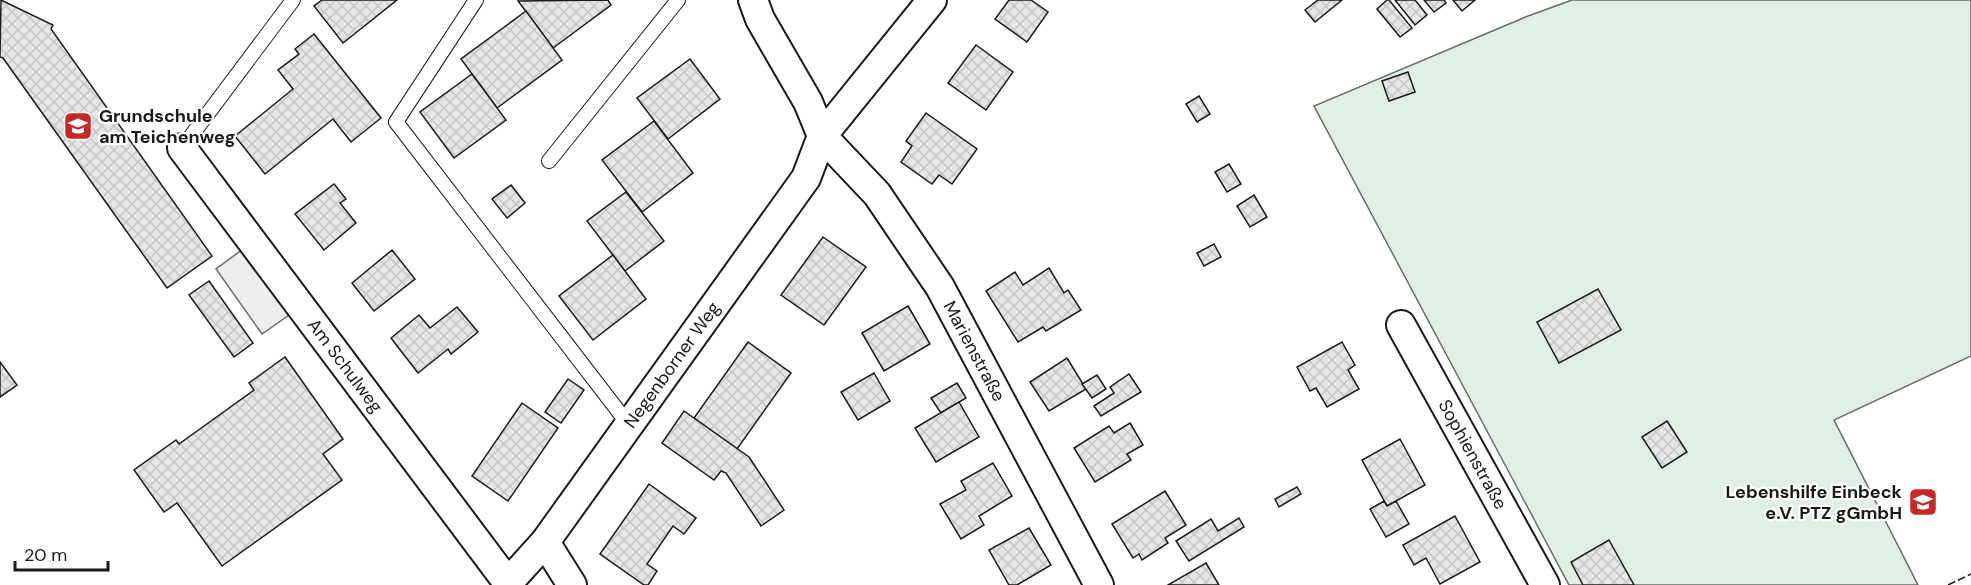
<svg xmlns="http://www.w3.org/2000/svg" width="1971" height="585" font-family="'DM Sans',sans-serif">
<style>
.green{fill:#e0efe3;stroke:#6a6a6a;stroke-width:1.5}
.parking{fill:#ededed;stroke:#6a6a6a;stroke-width:1.5}
.building{fill:url(#building-cross-hatch);stroke:#1a1a1a;stroke-width:1.5}
.lines{fill:none;stroke-linecap:round;stroke-linejoin:round}
.lane-casing{stroke:#1a1a1a;stroke-width:16}
.street-casing{stroke:#1a1a1a;stroke-width:32}
.lane{stroke:#fff;stroke-width:14}
.street{stroke:#fff;stroke-width:28}
.fence{stroke:#1a1a1a;stroke-width:1.5;stroke-dasharray:8 3;stroke-linecap:butt}
.labels{text-anchor:middle;dominant-baseline:central;stroke-width:4.5;stroke-linejoin:round;paint-order:stroke}
.poi-label{font-size:18px;font-weight:bold;fill:#1a1a1a;stroke:#fff;text-anchor:start}
.street-label{font-size:18px;fill:#1a1a1a;stroke:#fff}
</style>
<defs>
<pattern id="building-cross-hatch" width="8" height="8" patternUnits="userSpaceOnUse" patternTransform="scale(1.5)"><rect width="8" height="8" fill="#e6e6e6"/><path d="M0 0l8 8M0 8l8-8" fill="none" stroke="#c5c5c5"/></pattern>
</defs>
<rect width="100%" height="100%" fill="#fff"/>
<path class="green" d="M1572,0h399v356l-137,64 84,165h-349l-255,-479 214,-90z"/>
<path class="parking" d="M243,249l46,66 -27,19 -46,-65z"/>
<g class="building">
<path d="M1,0l52,25 -2,4 161,227 -45,32 -164,-230 -3,-1z"/>
<path d="M322,0h75l-54,43 -29,-37z"/>
<path d="M608,0l3,5 -58,43 -35,-47z"/>
<path d="M1009,0h22l17,12 -21,30 -32,-23z"/>
<path d="M1318,0h24l-27,22 -10,-12z"/>
<path d="M1387,0h2l23,28 -12,9 -23,-28z"/>
<path d="M1395,0h20l12,15 -12,10z"/>
<path d="M1424,0h20l2,3 -12,9z"/>
<path d="M1453,0h22l-13,11z"/>
<path d="M526,11l36,49 -65,48 -36,-49z"/>
<path d="M314,34l67,84 -30,24 -18,-23 -68,55 -30,-38 58,-47 -15,-19 21,-16 -4,-5z"/>
<path d="M976,45l37,27 -27,38 -38,-27z"/>
<path d="M690,59l30,40 -52,40 -31,-41z"/>
<path d="M1408,72l7,20 -26,9 -7,-20z"/>
<path d="M472,74l34,46 -52,38 -34,-46z"/>
<path d="M1199,96l11,18 -13,8 -11,-18z"/>
<path d="M926,113l51,36 -25,35 -13,-9 -7,9 -31,-22 11,-16 -6,-5z"/>
<path d="M654,121l39,52 -51,39 -40,-52z"/>
<path d="M1229,164l12,20 -14,8 -12,-20z"/>
<path d="M334,184l12,15 -6,4 16,20 -32,27 -29,-36z"/>
<path d="M511,185l14,18 -18,15 -15,-19z"/>
<path d="M626,192l38,49 -39,30 -38,-50z"/>
<path d="M1254,195l13,22 -17,10 -13,-21z"/>
<path d="M823,237l43,30 -42,58 -43,-30z"/>
<path d="M1214,244l7,13 -17,9 -7,-13z"/>
<path d="M392,250l23,29 -41,32 -22,-28z"/>
<path d="M613,255l33,44 -53,41 -34,-44z"/>
<path d="M1049,268l15,25 4,-3 13,20 -35,21 -3,-4 -25,15 -32,-51 29,-19 8,13z"/>
<path d="M209,281l44,62 -19,14 -45,-62z"/>
<path d="M1598,289l23,41 -62,33 -22,-41z"/>
<path d="M908,306l22,38 -46,27 -22,-38z"/>
<path d="M457,307l21,25 -27,22 -3,-5 -30,24 -27,-35 28,-23 11,13z"/>
<path d="M748,342l43,31 -54,76 -43,-31z"/>
<path d="M1342,342l13,23 -7,5 11,19 -32,18 -11,-19 -6,3 -13,-24z"/>
<path d="M285,357l58,82 -20,15 19,26 -120,86 -45,-63 -13,9 -30,-42 42,-30 3,4 75,-54 -5,-7z"/>
<path d="M1067,358l19,31 -37,22 -19,-29z"/>
<path d="M0,362l17,23 -17,12z"/>
<path d="M874,373l16,28 -32,19 -17,-28z"/>
<path d="M1129,374l12,18 -40,24 -7,-10 20,-13 -4,-6z"/>
<path d="M1097,375l9,14 -14,9 -10,-14z"/>
<path d="M568,379l16,11 -23,33 -16,-11z"/>
<path d="M957,383l9,15 -25,15 -10,-15z"/>
<path d="M959,402l20,35 -43,25 -21,-34z"/>
<path d="M522,403l36,25 -50,73 -36,-25z"/>
<path d="M684,411l65,46 35,53 -23,16 -35,-53 -5,-2 -7,9 -52,-37z"/>
<path d="M1667,421l20,31 -25,16 -20,-31z"/>
<path d="M1130,423l13,22 -16,9 4,6 -36,22 -21,-34 35,-22 5,7z"/>
<path d="M1400,439l25,46 -38,21 -25,-46z"/>
<path d="M993,463l19,33 -33,20 5,9 -23,14 -21,-35 26,-14 -5,-9z"/>
<path d="M649,484l47,34 -12,16 -11,-8 -26,38 10,7 -9,14h-4l-44,-31z"/>
<path d="M1297,487l4,7 -22,13 -4,-8z"/>
<path d="M1165,491l21,34 -21,13 3,5 -26,17 -3,-6 -6,4 -21,-34z"/>
<path d="M1384,501l3,5 9,-5 13,23 -23,13 -16,-28z"/>
<path d="M1455,516l25,46 -40,22 -14,-26 -12,7 -11,-20z"/>
<path d="M1239,518l5,9 -55,34 -13,-20 35,-22 7,12z"/>
<path d="M1029,528l22,37 -34,20h-8l-20,-35z"/>
<path d="M1609,540l25,45h-51l-12,-23z"/>
<path d="M1206,563l13,22h-51z"/>
</g>
<g class="lines">
<g class="lane-casing">
<g id="lane">
<path d="M476,0l-80,122 233,303"/>
<path d="M182,148l111,-148"/>
<path d="M549,161l129,-161"/>
</g>
</g>
<g class="street-casing">
<g id="street">
<path id="s1" d="M932,0l-110,136 55,58 63,93 159,298"/>
<path id="s2" d="M182,148l326,435"/>
<path id="s3" d="M1401,325l144,260"/>
<path d="M545,542l27,43"/>
<path id="s4" d="M506,585l39,-43 261,-364 16,-42 -14,-34 -48,-83 -7,-19"/>
</g>
</g>
<use href="#lane" class="lane"/>
<use href="#street" class="street"/>
<path class="fence" d="M1948,585l23,-11"/>
</g>
<defs>
<g id="school-square" transform="scale(1.5)"><rect x="-9" y="-9" width="18" height="18" rx="4" fill="#c62828" stroke="#fff"/><path d="M0-5L7-2L0 1L-7-2ZM-4 1L0 2.5L4 1V4Q0 6-4 4Z" fill="#fff"/></g>
</defs>
<g fill-rule="evenodd">
<use href="#school-square" x="78" y="126"/>
<use href="#school-square" x="1923" y="502"/>
</g>
<g class="labels">
<g class="poi-label">
<text x="99" y="116">Grundschule<tspan x="99" dy="21">am Teichenweg</tspan></text>
<text x="1902" y="492" text-anchor="end">Lebenshilfe Einbeck<tspan x="1902" dy="21">e.V. PTZ gGmbH</tspan></text>
</g>
<g class="street-label">
<text stroke="none"><textPath href="#s1" startOffset="440">Marienstraße</textPath></text>
<text stroke="none"><textPath href="#s4" startOffset="276">Negenborner Weg</textPath></text>
<text stroke="none"><textPath href="#s2" startOffset="272">Am Schulweg</textPath></text>
<text stroke="none"><textPath href="#s3" startOffset="148">Sophienstraße</textPath></text>
</g>
</g>
<path d="M15 561v9h93v-9" fill="none" stroke="#1a1a1a" stroke-width="3"/>
<text x="24" y="561" font-size="18" fill="#1a1a1a" stroke="#ffffff" stroke-width="4.5" paint-order="stroke">20 m</text>
</svg>
